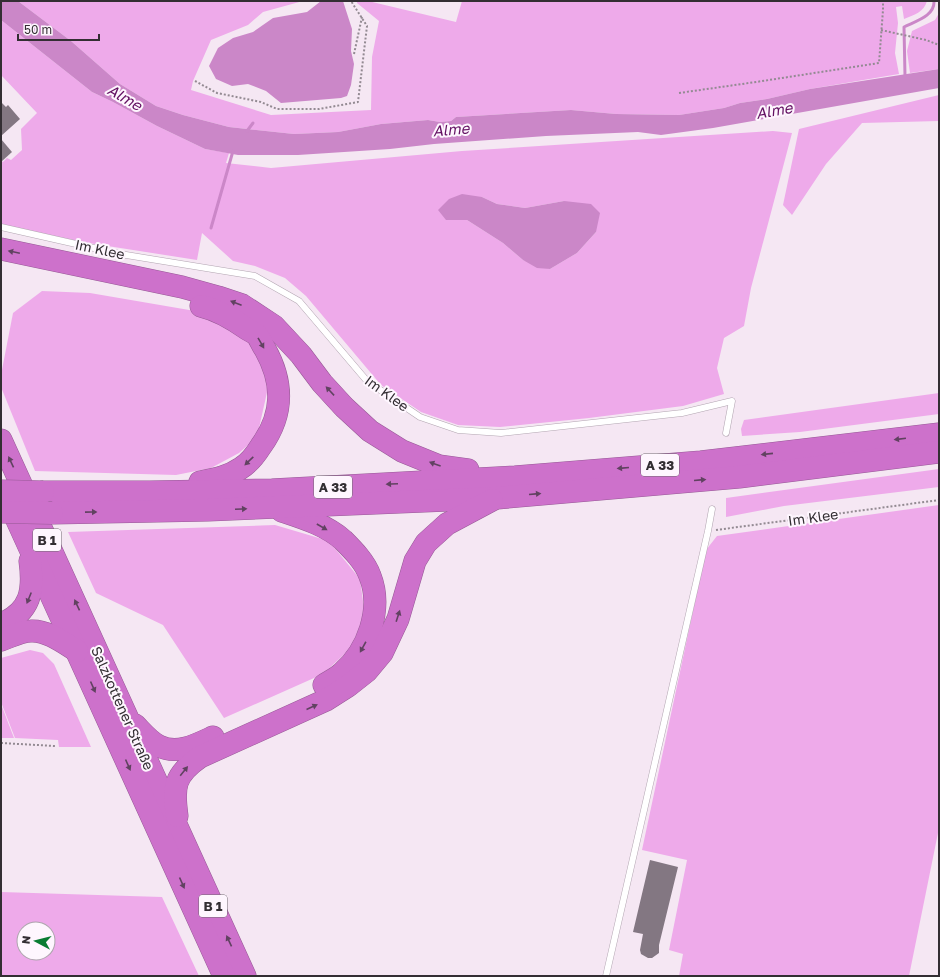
<svg xmlns="http://www.w3.org/2000/svg" width="940" height="977" font-family="'Golos Text',sans-serif">
<style>
.green{fill:#eeaaea;fill-rule:evenodd}
.water{fill:#cb87c8}
.lines{fill:none;stroke-linecap:round;stroke-linejoin:round}
.stream{stroke:#cb87c8;stroke-width:3}
.building{fill:#837782}
.lane-casing{stroke:#b2a5b1;stroke-width:7}
.highway-casing{stroke:#975a96;stroke-width:23}
.path{stroke:#938a92;stroke-width:2;stroke-dasharray:2 2;stroke-linecap:butt}
.lane{stroke:#fff;stroke-width:6}
.highway{stroke:#cd71cb;stroke-width:22}
.highway-bridge-casing{stroke:#975a96;stroke-width:23;stroke-linecap:butt}
.highway-bridge{stroke:#cd71cb;stroke-width:22}
.oneway{fill:#614261}
.labels{text-anchor:middle;dominant-baseline:central;stroke-width:4;stroke-linejoin:round;paint-order:stroke}
.shield{fill:#fef6fe;stroke:#706a70;stroke-width:1}
.shield-label{font-size:13px;font-weight:bold;fill:#332e33}
.street-label{font-size:14px;fill:#332e33;stroke:#fef6fe}
.water-label{font-size:15px;font-style:italic;fill:#631062;stroke:#fef6fe}
</style>
<rect width="100%" height="100%" fill="#f5e7f3"/>
<g class="green">
<path d="M18,1h285l-40,11 -15,13 -37,15 -18,41 -2,9 80,25 100,-5 1,-53 7,-36 -22,-18v-2h11l88,21 6,-21h465c-3,11 -13,14 -23,18l-2,-13 -6,1 2,16 -3,30 4,21 -89,15 -43,10 -27,4 -16,5 -45,7 -63,-1 -45,-4 -115,7 -5,4 -11,1 -12,-2 -47,4 -43,8 -44,2 -65,-7 -46,-12 -27,-9 -36,-22 -49,-43z"/>
<path d="M939,13v56l-29,4 -3,-22 5,-20 23,-11z"/>
<path d="M1,20l91,72 21,10 44,24 48,23 24,4 -3,10 45,5 191,-17 311,-20 19,2 -41,155 -7,38 -20,12 -7,30 7,26 -41,12 -94,12 -89,9 -42,-2 -37,-13 -40,-27 -75,-89 -21,-18 -30,-12 -22,-5 -31,-28 -5,27 -115,-18 -81,-18v-64l2,2 4,-4 4,2 11,-10 -1,-21 16,-16 -36,-38zM482,197l15,7 28,4 39,-7 32,31 -19,21 -27,16 -27,-9 -20,-17 -36,-23z"/>
<path d="M939,95v26l-77,2 -36,41 -34,51 -9,-10 16,-76z"/>
<path d="M42,291l48,2 105,18 43,20 17,17 15,31 -13,58 -18,16 -28,15 -35,7 -141,-4 -34,-84v-12l12,-62z"/>
<path d="M939,393v21l-139,18 -58,4 -1,-7 3,-9z"/>
<path d="M939,469v18l-155,19 -58,11v-19z"/>
<path d="M939,505v323l-30,148h-230l4,-22 -14,-4 18,-90 -45,-10 64,-300 11,-14z"/>
<path d="M275,525l54,16 31,38 5,37 -15,33 -27,25 -99,44 -61,-93 -67,-32 -28,-61z"/>
<path d="M30,650l13,3 11,11 37,83h-32l-1,-7 -43,-2 -14,-36v-44z"/>
<path d="M1,704l13,34h-13z"/>
<path d="M1,892l161,5 37,79h-198zM24,929h24v24h-24z"/>
</g>
<g class="water">
<path d="M1,1h17l53,40 49,43 36,22 27,9 46,12 65,7 44,-2 43,-8 47,-4 12,2 11,-1 5,-4 115,-7 45,4 63,1 45,-7 16,-5 27,-4 43,-10 129,-20v19l-226,40 -52,7 -23,-3 -92,4 -112,8 -44,5 -92,6h-60l-33,-6 -48,-23 -44,-24 -21,-10 -91,-72z"/>
<path d="M321,1h22l9,28 -1,22 3,13 -3,21 -4,11 -6,2 -60,5 -15,-12 -18,-7 -16,2 -16,-7 -7,-13 9,-18 15,-10 20,-6 20,-14 34,-6z"/>
<path d="M462,194l20,3 15,7 28,4 39,-7 27,3 9,9 -4,19 -19,21 -27,16 -13,-1 -14,-8 -20,-17 -36,-23h-21l-8,-10 11,-11z"/>
</g>
<g class="lines">
<g class="stream">
<path d="M905,76l-1,-49c12,-6 31,-11 30,-26"/>
<path d="M247,131l6,-8"/>
<path d="M211,228l22,-77"/>
</g>
</g>
<g class="building">
<path d="M1,102l5,5 2,-2 12,14 -19,17z"/>
<path d="M1,139l11,13 -11,10z"/>
<path d="M650,860l28,7 -19,78v8l-7,5h-4l-7,-4 -1,-4 3,-16 -10,-2z"/>
</g>
<g class="lines">
<g class="lane-casing">
<g id="lane">
<path d="M1,227l119,27 135,22 44,25 68,80 53,36 38,13 43,3 181,-20 50,-12 -6,32"/>
<path d="M606,976l102,-445 4,-22"/>
</g>
</g>
<g class="highway-casing">
<g id="highway">
<path d="M1,249l181,38 36,10 24,8 32,21 27,29 21,28 22,24 26,24 32,20 37,15 29,4"/>
<path d="M1,440l244,536"/>
<path d="M200,482c15,-3 28,-5 41,-14 8,-5 15,-14 20,-22 23,-32 23,-63 4,-97 -3,-4 -5,-10 -8,-14 -2,-2 -7,-4 -10,-6 -14,-10 -29,-19 -46,-23"/>
<path d="M43,492h107l122,-2 243,-13 186,-15 238,-28"/>
<path d="M6,496l218,480"/>
<path d="M282,511c21,7 44,14 61,29 10,10 22,22 27,36 13,33 -2,75 -28,97 -5,5 -12,8 -18,12"/>
<path d="M52,513l156,-3 289,-12 242,-21 200,-25"/>
<path d="M1,624c30,-12 33,-34 29,-63"/>
<path d="M1,640c9,-3 20,-9 30,-9 16,-1 33,12 46,20"/>
<path d="M135,725c7,7 15,17 24,21 18,9 37,-1 54,-9"/>
<path d="M177,816c-4,-29 -3,-41 23,-59l126,-57 22,-14 19,-15 15,-18 16,-34 17,-58 11,-18 21,-19 45,-24"/>
</g>
</g>
<g class="path">
<path d="M881,30l45,10 13,5"/>
<path d="M354,54l8,-37"/>
<path d="M195,81l22,12 44,9 16,7h42l39,-7 9,-76 -16,-25"/>
<path d="M679,93l77,-11 123,-19 4,-53v-9"/>
<path d="M716,530l223,-30"/>
<path d="M1,743l54,3"/>
</g>
<use href="#lane" class="lane"/>
<use href="#highway" class="highway"/>
<g class="highway-bridge-casing">
<g id="highway-bridge">
<path d="M1,491l42,1"/>
<path d="M1,512l51,1"/>
</g>
</g>
<use href="#highway-bridge" class="highway-bridge"/>
</g>
<defs><path id="oneway-solid" d="M-6-.8H1V-3.2L6.5 0L1 3.2V.8H-6Z"/></defs>
<g class="oneway">
<use href="#oneway-solid" transform="translate(14 252) rotate(-168)"/>
<use href="#oneway-solid" transform="translate(236 303) rotate(-159)"/>
<use href="#oneway-solid" transform="translate(261 343) rotate(60)"/>
<use href="#oneway-solid" transform="translate(330 391) rotate(-133)"/>
<use href="#oneway-solid" transform="translate(900 439) rotate(173)"/>
<use href="#oneway-solid" transform="translate(767 454) rotate(174)"/>
<use href="#oneway-solid" transform="translate(249 461) rotate(136)"/>
<use href="#oneway-solid" transform="translate(11 462) rotate(-115)"/>
<use href="#oneway-solid" transform="translate(435 464) rotate(-160)"/>
<use href="#oneway-solid" transform="translate(623 468) rotate(175)"/>
<use href="#oneway-solid" transform="translate(700 480) rotate(-5)"/>
<use href="#oneway-solid" transform="translate(392 484) rotate(177)"/>
<use href="#oneway-solid" transform="translate(535 494) rotate(-5)"/>
<use href="#oneway-solid" transform="translate(241 509) rotate(-3)"/>
<use href="#oneway-solid" transform="translate(91 512) rotate(-1)"/>
<use href="#oneway-solid" transform="translate(322 527) rotate(30)"/>
<use href="#oneway-solid" transform="translate(29 598) rotate(112)"/>
<use href="#oneway-solid" transform="translate(77 605) rotate(-115)"/>
<use href="#oneway-solid" transform="translate(398 616) rotate(-72)"/>
<use href="#oneway-solid" transform="translate(363 647) rotate(119)"/>
<use href="#oneway-solid" transform="translate(93 687) rotate(66)"/>
<use href="#oneway-solid" transform="translate(312 707) rotate(-24)"/>
<use href="#oneway-solid" transform="translate(128 765) rotate(66)"/>
<use href="#oneway-solid" transform="translate(184 771) rotate(-51)"/>
<use href="#oneway-solid" transform="translate(182 883) rotate(66)"/>
<use href="#oneway-solid" transform="translate(229 941) rotate(-115)"/>
</g>
<g class="labels">
<g class="shield">
<rect x="641" y="454" width="38" height="22" rx="3"/>
<rect x="314" y="476" width="38" height="22" rx="3"/>
<rect x="33" y="529" width="28" height="22" rx="3"/>
<rect x="199" y="895" width="28" height="22" rx="3"/>
</g>
<g class="shield-label">
<text x="660" y="465">A 33</text>
<text x="333" y="487">A 33</text>
<text x="47" y="540">B 1</text>
<text x="213" y="906">B 1</text>
</g>
<g class="street-label">
<text transform="translate(100 249) rotate(12)">Im Klee</text>
<text transform="translate(387 393) rotate(36)">Im Klee</text>
<text transform="translate(813 517) rotate(-8)">Im Klee</text>
<text transform="translate(123 708) rotate(66)">Salzkottener Straße</text>
</g>
<g class="water-label">
<text transform="translate(125 97) rotate(30)">Alme</text>
<text transform="translate(774 110) rotate(-10)">Alme</text>
<text transform="translate(451 129) rotate(-5)">Alme</text>
</g>
</g>
<rect width="940" height="977" fill="none" stroke="#332e33" stroke-width="4"/>
<g transform="translate(36 941) rotate(277)"><circle r="19" fill="#fef6fe" stroke="#ada6ad"/>
<path d="M0-3L7 15L0 10L-7 15Z" fill="#097c32"/>
<text y="-6" font-size="11" font-weight="bold" text-anchor="middle" fill="#332e33">N</text>
</g>
<path d="M18 34v6h81v-6" fill="none" stroke="#332e33" stroke-width="2"/>
<text x="24" y="34" font-size="12" fill="#332e33" stroke="#fef6fe" stroke-width="3" paint-order="stroke">50 m</text>
</svg>
